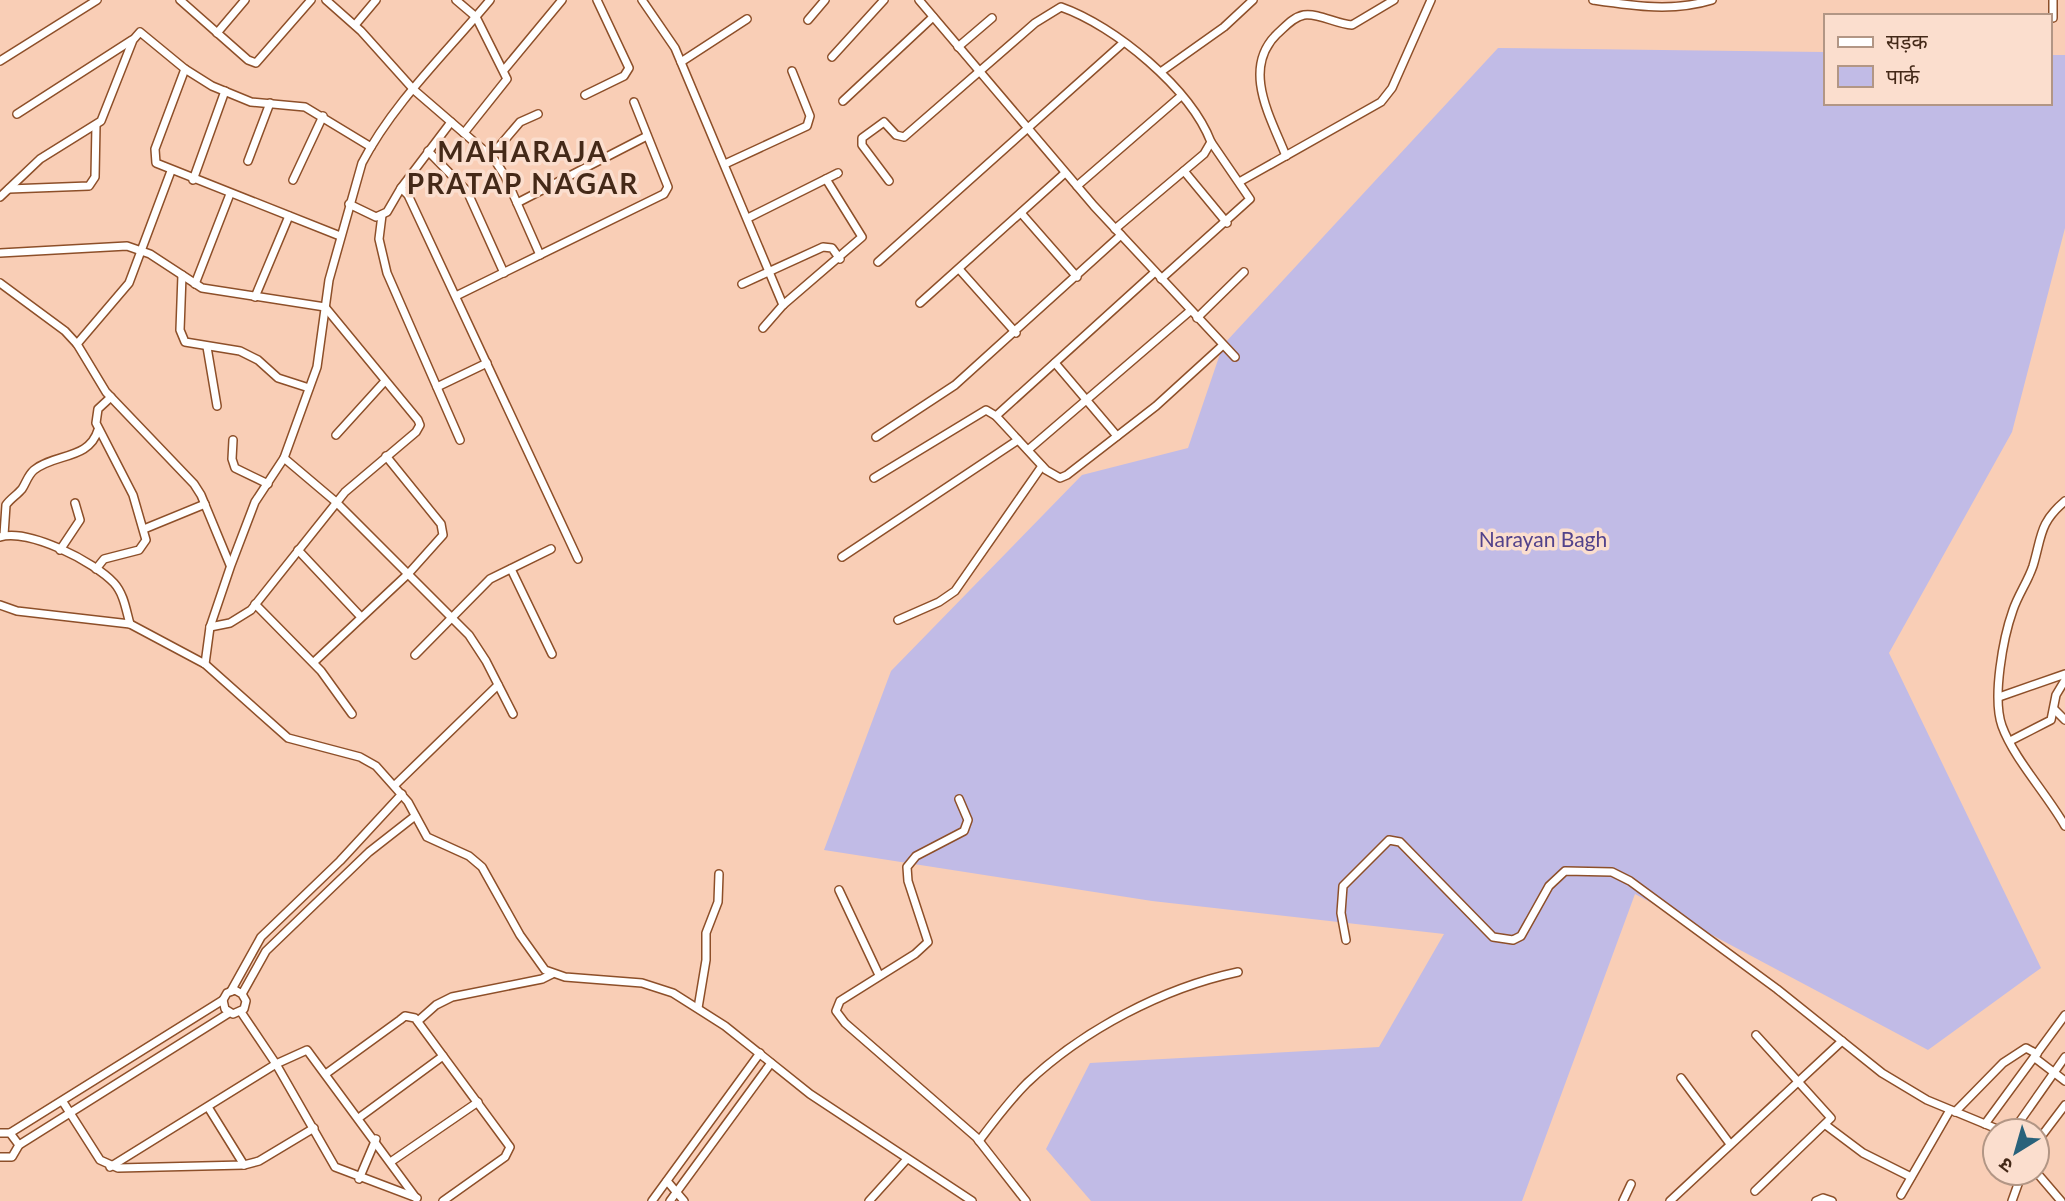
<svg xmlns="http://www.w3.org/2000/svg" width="2065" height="1201" font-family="Lato,'Noto Sans Devanagari',sans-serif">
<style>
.green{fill:#c1bbe6}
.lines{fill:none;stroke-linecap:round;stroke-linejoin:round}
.street-casing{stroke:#8d4f29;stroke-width:10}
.street{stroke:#fff;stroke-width:7}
.labels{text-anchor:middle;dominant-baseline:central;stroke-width:7;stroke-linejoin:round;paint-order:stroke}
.park-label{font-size:21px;fill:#52428b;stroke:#fbdece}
.district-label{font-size:28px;font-weight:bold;letter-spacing:2px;fill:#442918;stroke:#fbdece}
</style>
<rect width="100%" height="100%" fill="#f9ceb6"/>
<path class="green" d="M1498,48l327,4v51h224v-48h16v173l-53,204 -123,221 152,315 -113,82 -293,-156 -113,307h-431l-45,-52 44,-86 289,-16 65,-113 -292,-33 -328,-51 67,-179 191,-196 106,-27 35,-103z"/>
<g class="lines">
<g class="street-casing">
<g id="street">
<path d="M180,0l68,60 8,3 55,-63"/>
<path d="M326,0l35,31 53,59 80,69 11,17 35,79"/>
<path d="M456,0l20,17 31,62 -43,54"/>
<path d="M642,0l33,48 108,257"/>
<path d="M919,0l175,206 141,151"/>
<path d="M1593,0c41,6 80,12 119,0"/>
<path d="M2053,0v18"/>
<path d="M808,20l17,-20"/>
<path d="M355,25l21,-25"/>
<path d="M217,33l28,-33"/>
<path d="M958,47l34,-29"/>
<path d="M832,57l52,-57"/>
<path d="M0,61l97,-61"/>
<path d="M681,62l66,-43"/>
<path d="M185,69l-30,80 1,14 184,73"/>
<path d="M504,70l58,-70"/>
<path d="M1162,71l62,-44 29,-27"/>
<path d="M585,95l39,-19 5,-8 -32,-68"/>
<path d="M843,101l90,-84"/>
<path d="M17,114l115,-74"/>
<path d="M428,151l39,40 37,82"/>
<path d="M491,156l29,-34 18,-8"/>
<path d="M1286,156c-15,-38 -45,-87 -9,-122 8,-7 16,-17 27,-19 15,-2 32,9 48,10l42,-25"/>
<path d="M248,161l22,-58"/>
<path d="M725,164l82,-38 3,-10 -18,-45"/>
<path d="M1184,171l43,52"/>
<path d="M193,180l32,-89"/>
<path d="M293,180l30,-64"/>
<path d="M889,181l-27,-36v-7l22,-16 12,13 8,2 131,-114 26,-16c54,19 129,81 150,135l-7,12 -89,75"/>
<path d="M1241,181l140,-79 11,-14 39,-88"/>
<path d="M1077,186l104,-90"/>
<path d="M401,188l50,-66"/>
<path d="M9,189l80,-3 6,-9 1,-52"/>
<path d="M0,197l40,-38 61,-38 32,-81 7,-8 45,37 27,17 39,16 54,5 66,40"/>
<path d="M517,203l130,-67"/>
<path d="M349,204l27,13 11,-5 14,-24 7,7 170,364"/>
<path d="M1021,213l56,64"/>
<path d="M382,215l-3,24 8,34 73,167"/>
<path d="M748,218l90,-45"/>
<path d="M0,253l127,-7 23,8 52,34 123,19 93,113 2,5 -4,7 -71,60 -94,118 -21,13 -20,4"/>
<path d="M878,262l245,-219"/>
<path d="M959,269l57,64"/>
<path d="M182,275l-2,55 5,12 55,9 18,9 20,18 31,10"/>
<path d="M1161,279l89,-80 -39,-57"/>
<path d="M0,283l65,48 12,13 29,48 88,92 7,11 29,70"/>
<path d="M195,284l35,-90"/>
<path d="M742,284l81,-37 9,1 8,11"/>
<path d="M456,296l208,-102 4,-7 -34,-85"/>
<path d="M255,297l34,-81"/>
<path d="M920,303l145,-130"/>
<path d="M1197,318l47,-46"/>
<path d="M763,328l20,-23 79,-68 -36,-58"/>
<path d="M77,344l52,-61 42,-112"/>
<path d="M207,347l10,59"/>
<path d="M1055,363l62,73"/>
<path d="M437,387l50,-24"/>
<path d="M996,416l159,-144"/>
<path d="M336,435l49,-54"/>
<path d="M876,437l79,-52 166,-150"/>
<path d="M233,440l-1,19 3,9 33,16"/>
<path d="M1028,450l162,-139"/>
<path d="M284,458l52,44 133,133 17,26 27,53"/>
<path d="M874,478l112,-68 10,6 50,54 14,8 7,-3 89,-69 67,-61"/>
<path d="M2065,501c-26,22 -23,35 -32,65 -5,15 -15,29 -20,44 -10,28 -21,88 -11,116 12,33 45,68 63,100"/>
<path d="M144,529l61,-25"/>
<path d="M4,535l2,-30c4,-6 11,-10 16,-16 4,-6 6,-14 12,-19 21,-17 55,-10 64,-40"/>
<path d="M0,537c28,-9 95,25 114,46 10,11 12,27 16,41"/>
<path d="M60,550l20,-30 -5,-17"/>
<path d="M298,550l63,67"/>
<path d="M842,557l176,-117"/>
<path d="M96,569l8,-10 35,-9 7,-10 -13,-45 -37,-72 2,-14 13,-12"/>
<path d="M511,569l41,85"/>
<path d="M255,604l66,67 31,43"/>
<path d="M0,605l17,6 113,13 75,40 83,74 72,19 16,9 32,36 19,35 42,19 13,11 38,68 25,35 20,7 77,6 31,10 52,33 85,68 162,107"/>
<path d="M898,620l41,-18 16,-11 87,-125"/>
<path d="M415,655l75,-76 61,-30"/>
<path d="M314,662l95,-89 34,-38 -2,-11 -55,-68"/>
<path d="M205,664l5,-37 21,-62 24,-63 29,-44 33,-91 12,-87 33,-117c31,-60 85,-111 128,-163"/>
<path d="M1999,697l66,-23"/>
<path d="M2055,710l10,10"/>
<path d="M2010,741l41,-21 5,-25 9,-15"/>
<path d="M395,785l103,-100"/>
<path d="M959,799l9,21 -4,11 -48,25 -9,11 1,14 20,61 -13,12 -75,47 -4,10 9,12 131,114 50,64"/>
<path d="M839,890l40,85"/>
<path d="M1346,940l-5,-27 2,-27 46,-46 11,2 93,95 20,3 8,-4 28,-50 16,-15 47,1 18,9 147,108 105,84 45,27 75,31"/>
<path d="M231,991l30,-54 79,-76 62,-67"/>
<path d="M242,994l-7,-4 -8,3 -4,7 2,9 8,5 11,-5 2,-8 -4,-7 24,-43 103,-99 46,-36"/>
<path d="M698,1008l8,-48v-27l12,-31 1,-28"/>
<path d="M241,1012l35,52 59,103 82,31"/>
<path d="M418,1021l18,-16 16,-8 90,-18 10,-5"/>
<path d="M2035,1058l30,23"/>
<path d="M327,1073l73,-53 5,-4 10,2 95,129 -5,10 -62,44"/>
<path d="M1681,1078l49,66"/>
<path d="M63,1102l37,58 18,8 126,-3 15,-4 55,-33"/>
<path d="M208,1107l36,58"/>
<path d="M1955,1112l48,-49 23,-15 11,6"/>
<path d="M360,1117l83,-61"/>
<path d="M1985,1124l80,-109"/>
<path d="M1827,1126l36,27 48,24"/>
<path d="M2013,1131l52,-74"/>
<path d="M0,1133h10l9,12"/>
<path d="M10,1133l213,-133"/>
<path d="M979,1141c15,-20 30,-40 48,-58 56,-53 136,-95 211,-111"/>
<path d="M2037,1142l28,-37"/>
<path d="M0,1157h12l7,-12 210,-132"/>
<path d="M392,1161l86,-59"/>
<path d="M110,1167l166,-103 31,-14 109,148"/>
<path d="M2037,1173l24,28"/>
<path d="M359,1179l17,-40"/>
<path d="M667,1181l17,20"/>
<path d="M1755,1191l76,-73 -75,-83"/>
<path d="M1901,1195l49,-85"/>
<path d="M652,1201l108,-148"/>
<path d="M670,1201l101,-138"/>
<path d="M869,1201l38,-42"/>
<path d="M1623,1201l8,-17"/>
<path d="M1670,1201l172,-160"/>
<path d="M1816,1201l7,-3 9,3"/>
<path d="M2012,1201l10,-28"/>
</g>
</g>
<use href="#street" class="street"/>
</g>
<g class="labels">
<g class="park-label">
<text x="1543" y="538">Narayan Bagh</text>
</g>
<g class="district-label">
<text x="523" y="151">MAHARAJA<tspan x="523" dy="32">PRATAP NAGAR</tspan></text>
</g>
</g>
<rect x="1824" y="14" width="228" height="91" fill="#fbdece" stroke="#b29685" stroke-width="2"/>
<rect x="1838" y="37" width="35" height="10" fill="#ffffff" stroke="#b29685" stroke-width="2"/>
<text x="1886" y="49" font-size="21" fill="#442918">सड़क</text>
<rect x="1838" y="66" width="35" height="21" fill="#c1bbe6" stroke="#b29685" stroke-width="2"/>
<text x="1886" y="84" font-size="21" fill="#442918">पार्क</text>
<g transform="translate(2016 1152) rotate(217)"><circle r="33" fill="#fbdece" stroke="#b29685" stroke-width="2"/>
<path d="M0-5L12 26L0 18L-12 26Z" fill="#29627b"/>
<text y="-10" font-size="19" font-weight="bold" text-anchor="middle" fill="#442918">उ</text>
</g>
</svg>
